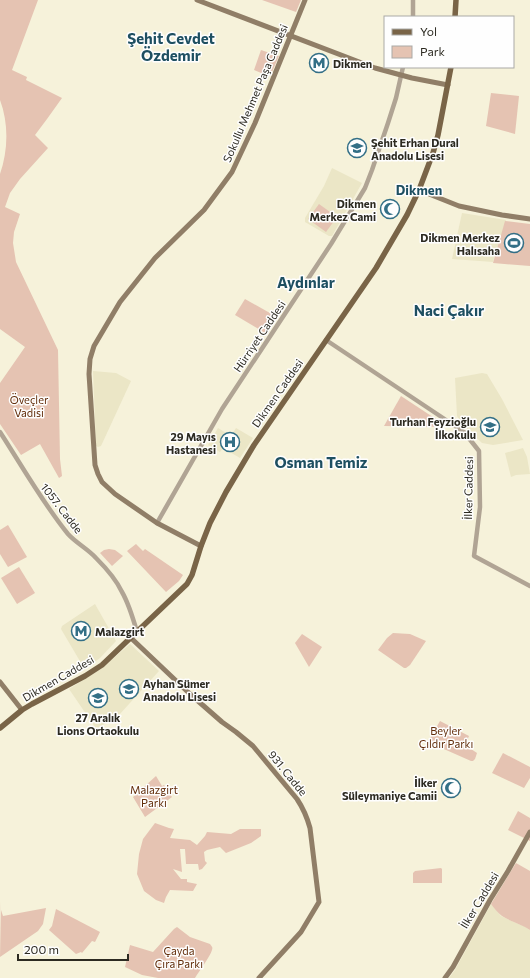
<svg xmlns="http://www.w3.org/2000/svg" width="530" height="978" font-family="Commissioner,sans-serif">
<style>
.built{fill:#ebe6c6}
.green{fill:#e5c3b2}
.lines{fill:none;stroke-linecap:round;stroke-linejoin:round}
.tertiary{stroke:#b0a494;stroke-width:4.5}
.secondary{stroke:#907e67;stroke-width:5}
.primary{stroke:#796447;stroke-width:5.5}
.labels{text-anchor:middle;dominant-baseline:central;stroke-width:3;stroke-linejoin:round;paint-order:stroke}
.poi-label{font-size:11px;font-weight:bold;fill:#2c2a21;stroke:#fefefe;text-anchor:end}
.street-label{font-size:11px;fill:#2c2a21;stroke:#fefefe}
.park-label{font-size:11px;fill:#612c09;stroke:#fefefe}
.quarter-label{font-size:13px;font-weight:bold;fill:#1e4f61;stroke:#fefefe}
.district-label{font-size:15px;font-weight:bold;fill:#1e4f61;stroke:#fefefe}
</style>
<rect width="100%" height="100%" fill="#f6f2da"/>
<g class="built">
<path d="M332,168l30,15 -30,53h-3l-24,-14v-4l19,-32z"/>
<path d="M462,213l44,7 -13,42 -41,-3z"/>
<path d="M93,371l23,2 15,8 -30,65 -3,1 -2,-1z"/>
<path d="M482,373l5,1 15,25 21,41 -30,5 -11,-2 -12,-11 -10,-11 -3,-5 -2,-38z"/>
<path d="M218,428l13,8 5,-8 17,10 -13,20 -17,-10 -3,4 -12,-7z"/>
<path d="M523,448l4,9 3,17 -14,1 -5,2 -6,-24z"/>
<path d="M95,604l21,37 -16,17 -14,10h-2l-23,-39 1,-3z"/>
<path d="M130,644l29,27 -40,44 -21,13 -3,-1 -26,-38 32,-20z"/>
<path d="M491,904l10,12 15,7 8,3 6,4v48h-81l6,-8z"/>
</g>
<g class="green">
<path d="M0,0h38l-26,70 15,7 -1,3 36,18 -15,21 -12,16 13,13 -28,31 -10,14 -5,14 15,7 -6,18 -1,11 3,19 42,88 2,109 2,17 -3,2 -19,-34 -19,11 -21,-31v-41l25,-36 -25,-18v-155c8,-23 9,-50 0,-74z"/>
<path d="M262,0h39l-5,12z"/>
<path d="M261,50l18,6 -7,16 -2,3h-4l-12,-5z"/>
<path d="M491,93l28,3 -4,38 -29,-8z"/>
<path d="M319,204l18,13 -11,15 -18,-13z"/>
<path d="M505,221l25,3v42l-37,-3z"/>
<path d="M245,299l32,18 -10,17 -32,-19z"/>
<path d="M401,396l47,31 -64,-1z"/>
<path d="M8,525l19,32 -19,10 -8,-13v-24z"/>
<path d="M136,544l7,7 2,-2 38,26 -4,6 -13,11 -39,-41z"/>
<path d="M109,549l6,1 8,6 -11,10 -12,-13 4,-3z"/>
<path d="M19,567l16,26 -18,11 -16,-26z"/>
<path d="M393,633l17,1 16,7 -16,24 -4,3h-2l-26,-18 9,-12z"/>
<path d="M302,634l20,13 -13,20 -14,-24z"/>
<path d="M440,721l29,15 -4,9 12,8 -2,6 -2,2h-2l-43,-19z"/>
<path d="M503,753l27,14v11l-6,10 -32,-15z"/>
<path d="M156,776l6,10 2,-1 8,12 -27,20 -12,-20z"/>
<path d="M518,811l12,7v23l-22,-11z"/>
<path d="M155,823l14,5 5,1 -4,9 20,2 7,5 8,-9 2,-4 24,2 9,-5h21v7l-10,7 -25,10 -6,-6 -13,3 -3,2 1,9 2,2 -5,6 -3,1 -1,-6h-12l-1,-15h-5l2,23 -9,-3 8,10h6v3l10,2 -4,7 -23,-1 -4,7 -2,6 -8,-3 -12,-9 -7,-17 2,-20 4,-15z"/>
<path d="M516,863l14,8v59c-8,-6 -19,-8 -28,-14 -4,-3 -8,-8 -11,-12z"/>
<path d="M441,868l1,1v14h-29v-10l2,-2z"/>
<path d="M1,901v9l2,6 43,-8 -3,16 -5,7 -38,26z"/>
<path d="M56,909l44,23 -5,10 -3,-1 -10,12 -1,-1 -5,2 -27,-24 3,-4z"/>
<path d="M177,927l13,10 20,7c2,3 3,3 2,6 -2,7 -13,21 -17,28h-37l-16,-3 -17,-8 5,-22 23,7 21,-23z"/>
</g>
<g class="lines">
<g class="tertiary">
<path d="M413,17v-17"/>
<path d="M326,340l138,92 15,19 1,56 -6,49 56,30"/>
<path d="M0,432c22,34 42,70 68,102 8,9 20,15 28,24 10,10 20,21 26,34 7,12 11,26 15,40"/>
<path d="M157,523l65,-114 109,-165 34,-56 7,-18 16,-47 8,-25 7,-31"/>
</g>
<g class="secondary">
<path d="M197,0l178,68 37,10 36,7"/>
<path d="M419,190l40,16 43,9 28,4"/>
<path d="M201,546l-44,-23 -42,-29 -13,-12 -4,-8 -3,-9 -6,-91 1,-15 4,-13 26,-44 35,-44 49,-48 28,-38 23,-49 50,-123"/>
<path d="M131,638l59,56 32,28 14,10 17,14 44,53c6,9 10,18 13,29l9,74 -18,30 -42,46"/>
<path d="M0,682l22,28"/>
<path d="M445,978l8,-11 37,-67 18,-29 22,-39"/>
</g>
<g class="primary">
<path d="M455,17l1,-17"/>
<path d="M0,728l22,-18 10,-6 53,-28 17,-11 85,-81 5,-9 9,-29 9,-23 16,-31 28,-47 122,-177 31,-53 12,-25 14,-37 5,-18 13,-68"/>
</g>
</g>
<defs>
<g id="metro-ring" transform="scale(1)"><circle r="9.5" fill="#fefefe" stroke="#336f86" stroke-width="1.5"/><path d="M-5.5 5V-5H-3L0 0L3-5H5.5V5H3V-.5L0 4L-3-.5V5Z" fill="#336f86"/></g>
<g id="school-ring" transform="scale(1)"><circle r="9.5" fill="#fefefe" stroke="#336f86" stroke-width="1.5"/><path d="M0-5L7-2L0 1L-7-2ZM-4 1L0 2.5L4 1V4Q0 6-4 4Z" fill="#336f86"/></g>
<g id="mosque-ring" transform="scale(1)"><circle r="9.5" fill="#fefefe" stroke="#336f86" stroke-width="1.5"/><path d="M3.5-4.9A6 6 0 1 0 3.5 4.9A5 5 0 1 1 3.5-4.9Z" fill="#336f86"/></g>
<g id="stadium-ring" transform="scale(1)"><circle r="9.5" fill="#fefefe" stroke="#336f86" stroke-width="1.5"/><path d="M0-5a6.5 5 0 1 0 0 10a6.5 5 0 1 0 0-10ZM-3.5-1.8h7v3.6h-7Z" fill="#336f86"/></g>
<g id="hospital-ring" transform="scale(1)"><circle r="9.5" fill="#fefefe" stroke="#336f86" stroke-width="1.5"/><path d="M-5-5h3v3.5h4V-5h3V5h-3V1.5h-4V5h-3Z" fill="#336f86"/></g>
</defs>
<g fill-rule="evenodd">
<use href="#metro-ring" x="319" y="63"/>
<use href="#school-ring" x="357" y="148"/>
<use href="#mosque-ring" x="390" y="209"/>
<use href="#stadium-ring" x="514" y="243"/>
<use href="#school-ring" x="490" y="427"/>
<use href="#hospital-ring" x="230" y="442"/>
<use href="#metro-ring" x="81" y="631"/>
<use href="#school-ring" x="129" y="689"/>
<use href="#school-ring" x="98" y="698"/>
<use href="#mosque-ring" x="451" y="788"/>
</g>
<g class="labels">
<g class="poi-label">
<text x="333" y="63" text-anchor="start">Dikmen</text>
<text x="371" y="142" text-anchor="start">Şehit Erhan Dural<tspan x="371" dy="13">Anadolu Lisesi</tspan></text>
<text x="376" y="203">Dikmen<tspan x="376" dy="13">Merkez Cami</tspan></text>
<text x="500" y="237">Dikmen Merkez<tspan x="500" dy="13">Halısaha</tspan></text>
<text x="476" y="421">Turhan Feyzioğlu<tspan x="476" dy="13">İlkokulu</tspan></text>
<text x="216" y="436">29 Mayıs<tspan x="216" dy="13">Hastanesi</tspan></text>
<text x="95" y="631" text-anchor="start">Malazgirt</text>
<text x="143" y="683" text-anchor="start">Ayhan Sümer<tspan x="143" dy="13">Anadolu Lisesi</tspan></text>
<text x="98" y="717" text-anchor="middle">27 Aralık<tspan x="98" dy="13">Lions Ortaokulu</tspan></text>
<text x="437" y="782">İlker<tspan x="437" dy="13">Süleymaniye Camii</tspan></text>
</g>
<g class="street-label">
<text transform="translate(255 93) rotate(-67)">Sokullu Mehmet Paşa Caddesi</text>
<text transform="translate(259 336) rotate(-56)">Hürriyet Caddesi</text>
<text transform="translate(277 393) rotate(-55)">Dikmen Caddesi</text>
<text transform="translate(468 488) rotate(-89)">İlker Caddesi</text>
<text transform="translate(62 508) rotate(52)">1057. Cadde</text>
<text transform="translate(58 678) rotate(-30)">Dikmen Caddesi</text>
<text transform="translate(288 773) rotate(51)">931. Cadde</text>
<text transform="translate(479 900) rotate(-59)">İlker Caddesi</text>
</g>
<g class="park-label">
<text x="29" y="399">Öveçler<tspan x="29" dy="13">Vadisi</tspan></text>
<text x="446" y="730">Beyler<tspan x="446" dy="13">Çıldır Parkı</tspan></text>
<text x="154" y="789">Malazgirt<tspan x="154" dy="13">Parkı</tspan></text>
<text x="179" y="950">Çayda<tspan x="179" dy="13">Çıra Parkı</tspan></text>
</g>
<g class="quarter-label">
<text x="419" y="190">Dikmen</text>
</g>
<g class="district-label">
<text x="171" y="38">Şehit Cevdet<tspan x="171" dy="17">Özdemir</tspan></text>
<text x="306" y="282">Aydınlar</text>
<text x="449" y="310">Naci Çakır</text>
<text x="321" y="462">Osman Temiz</text>
</g>
</g>
<rect x="384" y="16" width="130" height="52" fill="#fefefe" stroke="#aaa9a6"/>
<rect x="392" y="29" width="20" height="6" fill="#796447" stroke="#aaa9a6"/>
<text x="420" y="36" font-size="12" fill="#2c2a21">Yol</text>
<rect x="392" y="46" width="20" height="12" fill="#e5c3b2" stroke="#aaa9a6"/>
<text x="420" y="56" font-size="12" fill="#2c2a21">Park</text>
<path d="M18 954v6h110v-6" fill="none" stroke="#2c2a21" stroke-width="2"/>
<text x="24" y="954" font-size="12" fill="#2c2a21" stroke="#fefefe" stroke-width="3" paint-order="stroke">200 m</text>
</svg>
